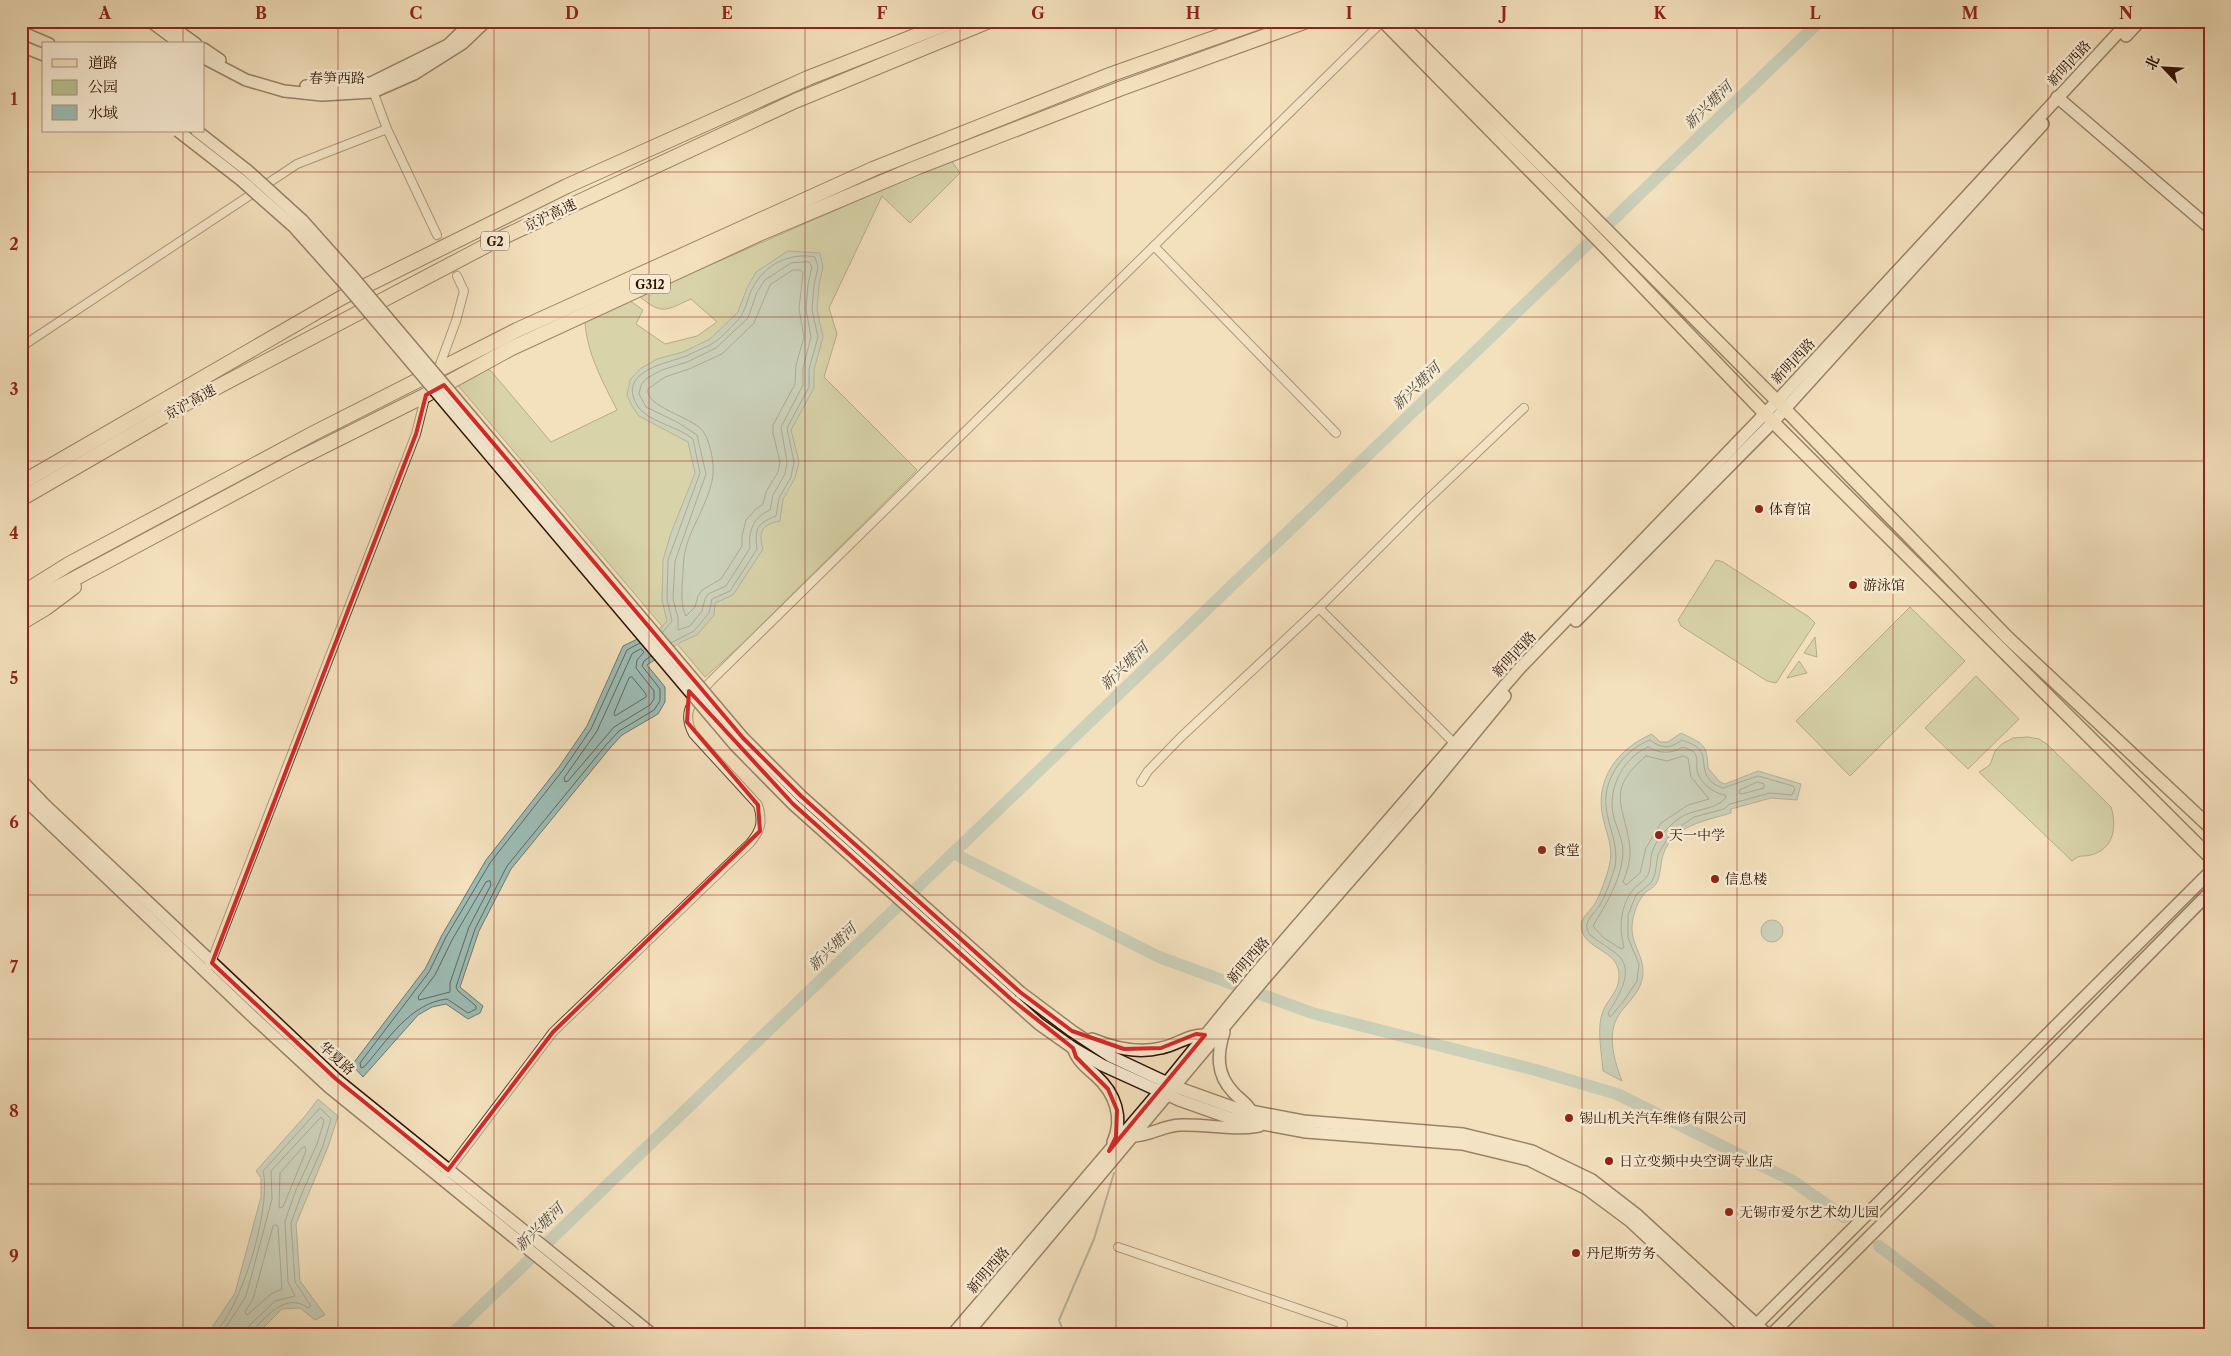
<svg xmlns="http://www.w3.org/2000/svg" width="2231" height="1356" font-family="'Libre Caslon Text','Noto Serif SC',serif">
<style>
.green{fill:#b9c392;stroke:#746a4a}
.water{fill:#9cbcb5;stroke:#70786d}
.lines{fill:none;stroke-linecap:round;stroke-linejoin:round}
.shore{stroke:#65665c;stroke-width:1}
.stream{stroke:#70786d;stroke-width:2}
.river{stroke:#9cbcb5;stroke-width:12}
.street-tunnel{stroke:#d5c1a0;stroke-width:8;stroke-dasharray:8 4;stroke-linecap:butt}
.street-casing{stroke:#5f4530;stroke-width:10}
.secondary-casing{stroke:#2e1102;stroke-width:14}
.primary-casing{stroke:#2e1102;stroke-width:15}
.highway-casing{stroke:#2e1102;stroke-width:16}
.street{stroke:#f7ebd3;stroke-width:8}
.secondary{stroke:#f7ebd3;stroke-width:11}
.primary{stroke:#f3e0bc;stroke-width:12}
.highway{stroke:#f3e0bc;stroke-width:14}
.secondary-bridge-casing{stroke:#2e1102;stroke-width:14;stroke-linecap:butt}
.secondary-bridge{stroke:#f7ebd3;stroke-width:11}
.marked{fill:none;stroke:#d62828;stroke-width:4;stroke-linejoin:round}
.grid{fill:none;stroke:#8f2418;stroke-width:1;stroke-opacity:0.55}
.poi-dot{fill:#8f2418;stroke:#f7ebd3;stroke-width:2}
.labels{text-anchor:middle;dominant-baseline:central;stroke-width:5;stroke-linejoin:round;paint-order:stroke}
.shield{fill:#f7ebd3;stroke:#6a5241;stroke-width:1}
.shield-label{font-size:12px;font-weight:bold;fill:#2e1102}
.street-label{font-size:14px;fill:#2e1102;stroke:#f7ebd3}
.poi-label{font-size:14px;fill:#2e1102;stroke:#f7ebd3;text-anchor:start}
.water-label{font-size:15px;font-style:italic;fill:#544d41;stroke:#f7ebd3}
.neatline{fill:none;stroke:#8f2418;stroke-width:2}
.grid-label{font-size:16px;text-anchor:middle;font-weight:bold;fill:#8f2418}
</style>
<rect width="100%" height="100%" fill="#f3e0bc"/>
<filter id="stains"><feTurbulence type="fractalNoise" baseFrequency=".004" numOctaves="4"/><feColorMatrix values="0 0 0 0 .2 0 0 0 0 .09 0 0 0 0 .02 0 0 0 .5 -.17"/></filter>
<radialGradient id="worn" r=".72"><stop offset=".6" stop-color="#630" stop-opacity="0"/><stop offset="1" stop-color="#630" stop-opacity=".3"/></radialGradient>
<g class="green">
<path d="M951,160l9,13 -50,50 -28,-27 -53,112 8,26 -13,43 93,93 -176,175 -36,32 -249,-294 28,-15 7,3 60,71 66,-32c-14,-28 -30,-56 -32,-88l44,-22 14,10 -7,14 29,20 32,-8 20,-14 -26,-23c-25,11 -29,17 -52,-3z"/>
<path d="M1716,560l7,2 86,55 6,6 -39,60 -9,-2 -86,-55 -3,-6z"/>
<path d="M1910,607l55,54 -115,115 -54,-55z"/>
<path d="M1815,637l2,20 -13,-4z"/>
<path d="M1799,661l8,12 -20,5z"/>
<path d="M1976,676l43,43 -51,50 -43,-41z"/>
<path d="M2028,737l11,2 8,5 64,63c6,19 3,40 -17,47 -10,4 -13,-1 -22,7l-93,-89 11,-7 5,-14 7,-7 11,-6z"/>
</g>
<g class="water">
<path d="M788,251l32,2 3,14 -4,18 -2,25 6,27 -9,33v18l-23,42 8,32 -4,16 -12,21 -3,22c-18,3 -22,11 -17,28l-30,46 -18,8 -1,12 -17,20 -16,7 -34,23 18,22v15l-7,12 -36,21 -12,13 -99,121 -32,62 -19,56 23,19 -3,7 -12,6 -22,-15 -14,3 -14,8 -55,62 -11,-12 73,-96 17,-34 44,-75 73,-93 28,-41 36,-80 39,-19 5,-6 -5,-21 1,-40 8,-27 24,-60 -7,-31 -49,-26 -7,-10 -5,-11 3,-15 10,-11 17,-10 26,-7 27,-13 28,-27 9,-24 9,-16z"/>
<path d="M1681,733c22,11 26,10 27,35l12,14 5,2 33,-13 43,13 -4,16 -26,-2 -40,11v4c-26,8 -58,12 -68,42 -3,10 -2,20 -7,29 -3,4 -6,5 -9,7 -9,8 -14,23 -15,35 -1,21 15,31 10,54 -4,16 -18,25 -25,38 -10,19 -2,45 5,63l-19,-10c-1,-18 -7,-43 0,-60 5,-12 16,-20 16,-34 1,-26 -28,-25 -37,-45 -1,-3 -1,-8 0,-11 3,-7 10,-12 14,-19 5,-10 10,-24 13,-35 5,-18 -2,-32 -6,-49 -9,-38 15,-70 49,-84l8,8h8z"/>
<circle cx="1772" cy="931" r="11"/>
<path d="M318,1099l20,17 -10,31 -32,77 4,57 25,34 -10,5 -15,-12 -18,1 -26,26h-53l8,-6 24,-36 26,-96v-19l-5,-7 50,-56z"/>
</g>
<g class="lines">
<g class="shore">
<path d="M809,262l3,5 -4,17 -2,25 5,28 -8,31v17l-22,42 6,35 -2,12 -12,21 -3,15c-16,7 -22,20 -20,38l-24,38 -18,8 -3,5 -3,12 -12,15 -12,4v-12l-5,-19 2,-38 31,-87 -9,-39 -20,-13 -31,-15 -7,-13 2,-9 6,-7 15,-8 25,-8 29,-14 32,-30 9,-26 8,-12 26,-17z"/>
<path d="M793,270h7l3,2 -4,37 5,28 -8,28 -1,19 -22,41v8l7,29 -2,10 -12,20 -3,12 -8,6 -9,10 -4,16v10l-21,33 -19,11 -4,6 -3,11 -9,9c-5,-9 -4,-19 -4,-30 2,-19 0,-29 7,-48 7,-18 23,-45 24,-64 1,-12 -3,-35 -11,-44 -11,-13 -58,-24 -54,-41l17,-12 24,-8 33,-15 32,-31 16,-38z"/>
<path d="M663,632l9,-11 -5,-22 1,-39 32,-87 -7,-34c-15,-12 -36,-15 -50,-27 -4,-3 -7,-8 -9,-13 -11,-29 34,-36 52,-43 8,-4 16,-7 24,-11 11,-6 20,-17 28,-25 8,-9 9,-21 14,-31 12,-24 37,-37 63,-32l3,10 -4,18 -2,25 6,27 -9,32v18l-22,41 7,34 -3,15 -12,21 -3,18c-18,7 -22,12 -19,33l-27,42 -18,8 -3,14 -15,18 -23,12"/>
<path d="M640,643l-13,7 -36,79 -28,41 -73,93 -44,74 -17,35 -69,91 1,5 3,-1c23,-26 46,-64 83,-68l21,14 8,-4v-3l-18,-15 -2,-4 19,-58 32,-63 99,-121 13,-14 35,-21 6,-9v-12l-18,-23 2,-5 7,-5"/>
<path d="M641,649l3,3 -7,8 -1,8 18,23v8l-4,6 -36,22 -46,54 -3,1 -1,-4 33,-47 35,-77z"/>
<path d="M632,677l14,17v3l-31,19 -1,-3 15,-35z"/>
<path d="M1650,740c13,9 19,9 32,0 5,2 11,4 15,7 13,10 -2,32 26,41l35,-12 35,10 2,3 -3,6 -22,-2 -40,11 -6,5 -30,8 -23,16 -13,21 -3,20 -4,9 -15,12 -8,20v23l11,26 -2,17 -14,21 -13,15 -2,-4c9,-14 27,-41 11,-57 -9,-8 -20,-14 -29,-21 -2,-3 -4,-7 -3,-11 2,-7 9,-13 13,-19 6,-11 12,-27 15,-39 4,-22 -7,-39 -9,-60 -3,-28 19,-57 44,-66z"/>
<path d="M1648,747c13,7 22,7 35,0 5,2 12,4 13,9 2,4 0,9 1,13 1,13 16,24 28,26l1,3c-12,13 -33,10 -48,21 -11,9 -21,19 -26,33 -2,8 -1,16 -4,23 -4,7 -12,10 -16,16 -12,16 -13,38 -8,56l-3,2 -17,-11 -11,-12c13,-22 29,-47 30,-74 0,-13 -7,-25 -10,-38 -5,-26 10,-56 35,-67z"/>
<path d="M1646,756l21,5 16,-5 5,2 3,19 18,22 -21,6 -27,18 -15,25 -6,25 -14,12 -3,-3c4,-10 8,-23 7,-34 -5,-42 -26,-57 16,-92z"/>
<path d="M1758,782l6,2v4l-22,6 -3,-1 1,-3z"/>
<path d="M490,881l1,4 -22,42 -19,56v9l-31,8 -1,-3 17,-22 17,-35 34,-58z"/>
<path d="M305,1147l1,4 -23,56 -4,1 1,-35 22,-25z"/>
<path d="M276,1225l2,2 4,62 -11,5 -24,21 -2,-3 8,-13 20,-73z"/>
<path d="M212,1335c29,-22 60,-130 51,-164l57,-63 11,11 -8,27 -21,47 -11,30 4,59 16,24 -3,2c-21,-16 -40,7 -54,21l-1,6"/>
<path d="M221,1335l25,-39 26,-97 -1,-28 50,-54 3,4 -7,23 -21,46 -11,31 3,61 7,14 -20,5 -26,25 -3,9"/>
</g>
<path class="stream" d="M1078,1335l-16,-7 -3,-8 35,-81 20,-66"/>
<g class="river">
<path d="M953,853l206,104 153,56 220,56 85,25 176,87 51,36"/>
<path d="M1879,1246l117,89"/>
<path d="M451,1335l1369,-1314"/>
</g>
<path class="street-tunnel" d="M437,235l20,41"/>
<g class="street-casing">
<g id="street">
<path d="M372,88l15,41 50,106"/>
<path d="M1154,246l182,187"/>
<path d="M21,347l276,-183 90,-35"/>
<path d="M438,370l18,-49 8,-30 -7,-15"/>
<path d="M1319,608l135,135"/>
<path d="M1141,782l7,-11 33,-34 138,-129 106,-106 99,-94"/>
<path d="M210,965l206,-531 10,-40"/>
<path d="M447,1172l106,-140 197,-189c11,-13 13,-21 8,-38l-65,-71c-13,-25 2,-35 18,-53l672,-660"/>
<path d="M1118,1247l225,77 -4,11"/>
</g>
</g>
<g class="secondary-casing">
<g id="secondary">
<path d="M150,21l31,23"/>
<path d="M164,21l32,23"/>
<path d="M21,32l28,12"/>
<path d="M2126,36l14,-15"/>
<path d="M21,46l23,9"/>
<path d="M204,49l16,11"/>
<path d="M204,58l42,22 38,11 38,4 51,-3 41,-18 49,-31 23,-22"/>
<path d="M306,86l12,1 53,-4 77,-38 25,-24"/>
<path d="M2057,97l153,131"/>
<path d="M1576,621l197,-199 270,-298"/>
<path d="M21,780l25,26 290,273 317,256"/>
<path d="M21,796l231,220 77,71 305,248"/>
<path d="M1020,992l52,39 38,25 66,31 59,21 68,13 160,13 69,17 60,29 44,34 132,121"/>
<path d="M1011,999l28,25 34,24 29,17 77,35 51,18 76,14 156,12 67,16 58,29 43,32 122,114"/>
<path d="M1224,1032c-7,22 -8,42 9,60 7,8 12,9 19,20"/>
<path d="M1092,1039c22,9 45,15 69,9 16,-3 28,-14 44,-13"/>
<path d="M1074,1050c4,11 13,18 22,26 19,17 28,42 17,66"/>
<path d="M1133,1136c17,0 31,-11 48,-11 27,-1 50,6 78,1"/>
<path d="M1753,1328l457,-456"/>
<path d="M952,1335l208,-244 96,-118 264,-305 257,-267 352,-380"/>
<path d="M966,1335l300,-358 148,-170 91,-111"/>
<path d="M1771,1335l197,-197 242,-246"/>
</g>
</g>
<g class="primary-casing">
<g id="primary">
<path d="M1383,21l223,227 167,174 437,435"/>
<path d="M1398,21l379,380 231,237 202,189"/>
</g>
</g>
<g class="highway-casing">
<g id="highway">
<path d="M21,483l320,-185 226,-112 241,-108 145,-57"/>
<path d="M21,499l164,-95 314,-165 296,-138 194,-80"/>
<path d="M21,594l48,-30 245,-131 203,-103 356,-161 239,-95 150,-53"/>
<path d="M21,610l23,-15 252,-135 130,-65 84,-46 249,-115 159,-67 204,-79 185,-67"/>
<path d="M21,623l25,-15 28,-21"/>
</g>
</g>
<use href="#street" class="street"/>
<use href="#secondary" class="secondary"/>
<use href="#primary" class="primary"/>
<use href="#highway" class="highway"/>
<g class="secondary-bridge-casing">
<g id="secondary-bridge">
<path d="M178,131l63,49 53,47 50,56 391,462 58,59 218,195"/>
<path d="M197,131l51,40 54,49 50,56 391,462 58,58 219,196"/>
</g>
</g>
<use href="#secondary-bridge" class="secondary-bridge"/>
</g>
<path d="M0 0H2231V1356H0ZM444,385l299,353 58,58 219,196 52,39 52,18 37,-1 35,-14 9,1 -96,116 7,-14 1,-27 -9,-21 -32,-32 -3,-9 -62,-49 -218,-195 -104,-113 -2,31 71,83 2,26 -207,201 -105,138 -112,-91 -124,-116 204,-529 10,-39z" fill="#f3e0bc" fill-opacity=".55" fill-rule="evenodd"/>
<path class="marked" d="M444,385l299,353 58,58 219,196 52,39 52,18 37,-1 35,-14 9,1 -96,116 7,-14 1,-27 -9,-21 -32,-32 -3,-9 -62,-49 -218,-195 -104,-113 -2,31 71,83 2,26 -207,201 -105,138 -112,-91 -124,-116 204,-529 10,-39z"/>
<path class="grid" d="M183,21v23M338,21v1314M494,21v1314M649,21v1314M805,21v1314M960,21v1314M1116,21v1314M1271,21v1314M1426,21v1314M1582,21v1314M1737,21v1314M1893,21v1314M2048,21v1314M183,131v1204M21,172h2189M21,317h2189M21,461h2189M21,606h2189M21,750h2189M21,895h2189M21,1039h2189M21,1184h2189"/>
<g class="poi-dot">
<circle cx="1759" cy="509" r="5"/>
<circle cx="1853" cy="585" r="5"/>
<circle cx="1659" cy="835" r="5"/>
<circle cx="1542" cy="850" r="5"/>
<circle cx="1715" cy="879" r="5"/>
<circle cx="1569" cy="1118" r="5"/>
<circle cx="1609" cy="1161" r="5"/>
<circle cx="1729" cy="1212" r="5"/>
<circle cx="1576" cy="1253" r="5"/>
</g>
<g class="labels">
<g class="shield">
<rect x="481" y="231.5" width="28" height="19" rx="4"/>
<rect x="630" y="274.5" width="40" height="19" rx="4"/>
</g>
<g class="shield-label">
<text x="495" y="241">G2</text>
<text x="650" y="284">G312</text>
</g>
<g class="street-label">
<text transform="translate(2069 63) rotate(-47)">新明西路</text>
<text x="337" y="78">春笋西路</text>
<text transform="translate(550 215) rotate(-25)">京沪高速</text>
<text transform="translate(1793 361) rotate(-47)">新明西路</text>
<text transform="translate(190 402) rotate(-29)">京沪高速</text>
<text transform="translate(1514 654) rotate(-47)">新明西路</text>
<text transform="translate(1248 960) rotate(-49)">新明西路</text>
<text transform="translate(337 1058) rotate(42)">华夏路</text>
<text transform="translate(988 1270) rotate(-49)">新明西路</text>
</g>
<g class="poi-label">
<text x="1769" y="509">体育馆</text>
<text x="1863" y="585">游泳馆</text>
<text x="1669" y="835">天一中学</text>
<text x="1552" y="850">食堂</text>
<text x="1725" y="879">信息楼</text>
<text x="1579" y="1118">锡山机关汽车维修有限公司</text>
<text x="1619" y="1161">日立变频中央空调专业店</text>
<text x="1739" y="1212">无锡市爱尔艺术幼儿园</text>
<text x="1586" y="1253">丹尼斯劳务</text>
</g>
<g class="water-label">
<text transform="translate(1708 105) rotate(-44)">新兴塘河</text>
<text transform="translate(1416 386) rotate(-44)">新兴塘河</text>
<text transform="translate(1124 666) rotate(-44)">新兴塘河</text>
<text transform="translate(832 947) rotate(-44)">新兴塘河</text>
<text transform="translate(539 1227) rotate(-44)">新兴塘河</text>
</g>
</g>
<rect width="2231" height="1356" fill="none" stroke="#f3e0bc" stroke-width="55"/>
<rect x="42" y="42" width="162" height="90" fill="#f7ebd3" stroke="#a7947f"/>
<rect x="52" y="59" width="25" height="8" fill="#f3e0bc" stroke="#a7947f"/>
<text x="88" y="68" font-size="15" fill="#2e1102">道路</text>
<rect x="52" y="80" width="25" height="15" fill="#b9c392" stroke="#a7947f"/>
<text x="88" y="92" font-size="15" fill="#2e1102">公园</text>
<rect x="52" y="105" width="25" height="15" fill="#9cbcb5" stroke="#a7947f"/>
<text x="88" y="118" font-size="15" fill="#2e1102">水域</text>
<g transform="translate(2164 68) rotate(295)" stroke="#f7ebd3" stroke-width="4" paint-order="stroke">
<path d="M0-4L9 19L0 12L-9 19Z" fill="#2e1102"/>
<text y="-8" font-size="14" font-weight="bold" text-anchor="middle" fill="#2e1102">北</text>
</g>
<rect x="28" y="28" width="2176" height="1300" class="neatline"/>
<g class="grid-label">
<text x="105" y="19">A</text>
<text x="261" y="19">B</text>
<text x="416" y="19">C</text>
<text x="572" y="19">D</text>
<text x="727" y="19">E</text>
<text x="882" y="19">F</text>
<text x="1038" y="19">G</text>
<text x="1193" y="19">H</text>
<text x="1349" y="19">I</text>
<text x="1504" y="19">J</text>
<text x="1660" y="19">K</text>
<text x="1815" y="19">L</text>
<text x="1970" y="19">M</text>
<text x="2126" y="19">N</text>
<text x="14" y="105">1</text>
<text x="14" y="250">2</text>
<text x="14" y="395">3</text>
<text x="14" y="539">4</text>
<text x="14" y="684">5</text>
<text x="14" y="828">6</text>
<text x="14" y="973">7</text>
<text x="14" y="1117">8</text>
<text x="14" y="1262">9</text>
</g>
<rect width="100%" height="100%" filter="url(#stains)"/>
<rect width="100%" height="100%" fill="url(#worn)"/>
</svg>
